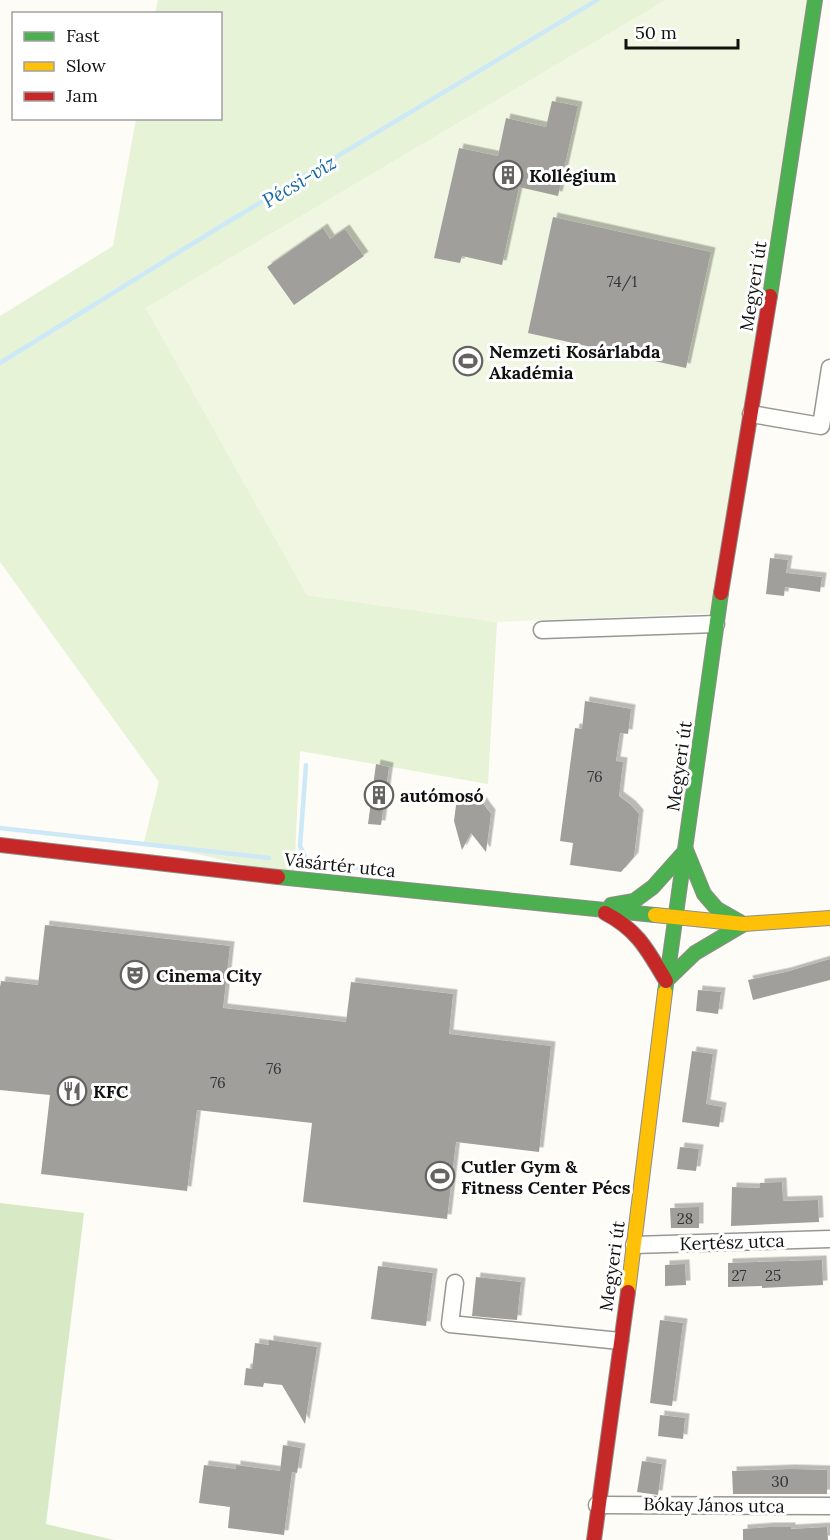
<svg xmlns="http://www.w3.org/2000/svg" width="830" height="1540" font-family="Lora,serif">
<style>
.green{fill:#e7f3d7}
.forest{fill:#d8eac5}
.pitch{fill:#f0f6e1}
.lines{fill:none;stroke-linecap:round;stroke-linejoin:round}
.stream{stroke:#cde8f7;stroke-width:4.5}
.building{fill:#a19f9c;filter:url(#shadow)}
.street-casing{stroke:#979795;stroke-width:19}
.fast-casing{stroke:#8e8d8b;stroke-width:16}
.slow-casing{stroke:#8e8d8b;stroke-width:16}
.jam-casing{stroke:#8e8d8b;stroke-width:16}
.street{stroke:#fffffe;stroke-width:16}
.fast{stroke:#4caf50;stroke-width:14}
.slow{stroke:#ffc107;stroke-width:14}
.jam{stroke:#c62828;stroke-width:14}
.labels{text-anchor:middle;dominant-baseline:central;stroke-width:6;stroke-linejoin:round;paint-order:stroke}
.number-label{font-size:15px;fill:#353434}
.poi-label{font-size:18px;font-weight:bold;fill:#111;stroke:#fff;text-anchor:start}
.street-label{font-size:18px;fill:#111;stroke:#fff}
.water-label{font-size:20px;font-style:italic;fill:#1768a6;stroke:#fff}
</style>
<defs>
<filter id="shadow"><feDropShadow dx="4.5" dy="-4.5" stdDeviation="0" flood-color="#0004"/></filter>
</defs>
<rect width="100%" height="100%" fill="#fdfcf7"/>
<path class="green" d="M158,0h508l-520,308 161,287 190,27 -9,162 -188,-33 -6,125 -150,-34 15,-60 -159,-220v-246l113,-70 23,-127 84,-1v-104l-65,-1z"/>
<path class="forest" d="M0,1203l84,10 -38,311 68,16h-114z"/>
<path class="pitch" d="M666,0h146l-94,613 -221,9 -190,-27 -161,-287z"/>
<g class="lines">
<g class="stream">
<path d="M0,363l213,-132 384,-231"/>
<path d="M306,765l-6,81 5,11 12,6 70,8"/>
<path d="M0,828l269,30"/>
<path d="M299,861l15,2"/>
</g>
</g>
<g class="building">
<path d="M552,101l26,5 -20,90 -39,-9 -17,78 -40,-9 -2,7 -26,-5 25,-110 39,8 8,-38 40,9z"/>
<path d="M553,217l158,35 -25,116 -158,-35z"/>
<path d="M323,228l7,11 15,-10 19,27 -70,49 -27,-38z"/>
<path d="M770,558l18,2 -2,13 36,4 -2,15 -35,-5 -1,9 -18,-2z"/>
<path d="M585,701l46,8 -3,25 -8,-1 -4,28 7,1 -4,34 12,9 8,9 -5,43 -13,15 -51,-7 3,-22 -13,-2 15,-113 7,1z"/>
<path d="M376,764l13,3 -8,58 -13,-1z"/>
<path d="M479,798l12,16 -5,38 -15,-19 -9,17 -8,-29 2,-16z"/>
<path d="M45,925l185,21 -7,62 123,14 5,-40 102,12 -4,40 102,12 -12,106 -83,-10 -9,77 -144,-17 9,-79 -115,-13 -10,81 -146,-17 9,-79 -50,-5v-103l1,-6 37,4z"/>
<path d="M830,959v21l-77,20 -5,-20 38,-8z"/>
<path d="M698,990l23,2 -3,22 -22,-3z"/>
<path d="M692,1051l21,3 -7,50 16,3 -3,20 -37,-5z"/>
<path d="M680,1147l19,2 -3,22 -19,-2z"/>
<path d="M782,1182l1,19 35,-1 1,22 -88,4 1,-39 28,1v-5z"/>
<path d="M699,1207v21h-28l-1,-20z"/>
<path d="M822,1260l1,25 -61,3v-2l-34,1v-24z"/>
<path d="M685,1264l1,21 -21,1v-21z"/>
<path d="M378,1266l55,7 -7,53 -55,-7z"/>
<path d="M476,1277l45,5 -4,38 -45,-4z"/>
<path d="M660,1320l23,3 -11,83 -22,-3z"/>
<path d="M269,1340l48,7 -12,77 -23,-39 -18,-2 -1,4 -19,-2 2,-17 6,1 3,-26 14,2z"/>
<path d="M660,1415l25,3 -2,21 -25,-3z"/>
<path d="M283,1445l18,3 -4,25 -5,-1 -8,63 -56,-7 2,-21 -31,-4 5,-38 32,4v-4l44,6z"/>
<path d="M642,1461l20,3 -4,31 -21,-3z"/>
<path d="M791,1469l36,1v24h-94l-1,-23z"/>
<path d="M770,1527h21v2l36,-2 1,13h-85v-11z"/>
</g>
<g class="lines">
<g class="street-casing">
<g id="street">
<path d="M751,414l70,12 9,-58"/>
<path d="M542,630l174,-6"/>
<path d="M634,1245l196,-6"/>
<path d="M455,1283l-5,41 170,17"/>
<path d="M597,1505l233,1"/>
</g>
</g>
<g class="fast-casing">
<g id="fast">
<path d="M770,296l45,-296"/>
<path d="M278,877l377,38"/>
<path d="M611,905l23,-4 19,-14 33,-37 18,44 13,15 23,13"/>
<path d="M666,981l29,-28 49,-29"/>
<path d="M665,992l56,-399"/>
</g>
</g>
<g class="slow-casing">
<g id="slow">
<path d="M655,915l89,9 86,-6"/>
<path d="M628,1292l37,-300"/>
</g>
</g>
<g class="jam-casing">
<g id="jam">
<path d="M721,593l49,-297"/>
<path d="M0,845l278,32"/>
<path d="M605,913c33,17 43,38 61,68"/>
<path d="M594,1540l34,-248"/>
</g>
</g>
<use href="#street" class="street"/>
<use href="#fast" class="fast"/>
<use href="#slow" class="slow"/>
<use href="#jam" class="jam"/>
</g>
<defs>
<g id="building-ring" transform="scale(1.5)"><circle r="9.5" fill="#fff" stroke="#646362" stroke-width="1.5"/><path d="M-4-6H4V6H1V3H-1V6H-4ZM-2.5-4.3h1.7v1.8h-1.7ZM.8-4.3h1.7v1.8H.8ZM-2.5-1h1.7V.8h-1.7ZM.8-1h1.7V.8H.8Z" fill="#646362"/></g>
<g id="stadium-ring" transform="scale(1.5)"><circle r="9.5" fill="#fff" stroke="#646362" stroke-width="1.5"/><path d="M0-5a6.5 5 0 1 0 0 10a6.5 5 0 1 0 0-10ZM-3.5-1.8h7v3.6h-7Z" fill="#646362"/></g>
<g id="theatre-ring" transform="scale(1.5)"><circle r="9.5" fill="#fff" stroke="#646362" stroke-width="1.5"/><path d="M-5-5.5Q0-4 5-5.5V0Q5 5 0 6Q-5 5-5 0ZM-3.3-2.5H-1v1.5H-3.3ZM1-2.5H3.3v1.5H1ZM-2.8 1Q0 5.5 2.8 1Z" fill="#646362"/></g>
<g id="restaurant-ring" transform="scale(1.5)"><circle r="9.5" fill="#fff" stroke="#646362" stroke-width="1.5"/><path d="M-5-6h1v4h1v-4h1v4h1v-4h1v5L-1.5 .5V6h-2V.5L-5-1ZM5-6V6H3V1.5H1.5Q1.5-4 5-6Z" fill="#646362"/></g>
</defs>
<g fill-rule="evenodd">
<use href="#building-ring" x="508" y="175"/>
<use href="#stadium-ring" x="468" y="361"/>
<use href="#building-ring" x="379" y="795"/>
<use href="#theatre-ring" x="135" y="975"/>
<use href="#restaurant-ring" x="72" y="1091"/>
<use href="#stadium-ring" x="440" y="1176"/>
</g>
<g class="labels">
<g class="number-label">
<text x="622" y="281">74/1</text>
<text x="595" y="776">76</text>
<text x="274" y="1068">76</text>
<text x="218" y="1082">76</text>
<text x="685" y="1218">28</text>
<text x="739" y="1275">27</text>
<text x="773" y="1275">25</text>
<text x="780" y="1481">30</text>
</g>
<g class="poi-label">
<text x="529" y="175">Kollégium</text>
<text x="489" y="351">Nemzeti Kosárlabda<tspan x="489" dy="21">Akadémia</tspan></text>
<text x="400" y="795">autómosó</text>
<text x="156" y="975">Cinema City</text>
<text x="93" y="1091">KFC</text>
<text x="461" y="1166">Cutler Gym &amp;<tspan x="461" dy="21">Fitness Center Pécs</tspan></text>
</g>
<g class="street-label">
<text transform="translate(753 286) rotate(-81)">Megyeri út</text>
<text transform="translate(679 766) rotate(-82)">Megyeri út</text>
<text transform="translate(340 865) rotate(6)">Vásártér utca</text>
<text transform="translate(732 1242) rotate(-2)">Kertész utca</text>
<text transform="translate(612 1266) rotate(-82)">Megyeri út</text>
<text transform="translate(714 1505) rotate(1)">Bókay János utca</text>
</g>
<g class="water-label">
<text transform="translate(299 181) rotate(-31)">Pécsi-víz</text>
</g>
</g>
<rect x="12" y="12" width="210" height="108" fill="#ffffff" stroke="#a0a0a0" stroke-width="1.5"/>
<rect x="24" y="32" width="30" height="9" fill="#4caf50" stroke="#a0a0a0" stroke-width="1.5"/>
<text x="66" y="42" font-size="18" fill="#111111">Fast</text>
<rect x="24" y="62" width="30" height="9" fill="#ffc107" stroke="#a0a0a0" stroke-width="1.5"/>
<text x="66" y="72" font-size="18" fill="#111111">Slow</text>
<rect x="24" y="92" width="30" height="9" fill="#c62828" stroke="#a0a0a0" stroke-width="1.5"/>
<text x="66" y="102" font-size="18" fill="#111111">Jam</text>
<path d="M626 39v9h112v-9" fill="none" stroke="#111111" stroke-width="3"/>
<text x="635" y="39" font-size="18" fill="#111111" stroke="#ffffff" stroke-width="4.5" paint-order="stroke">50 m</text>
</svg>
